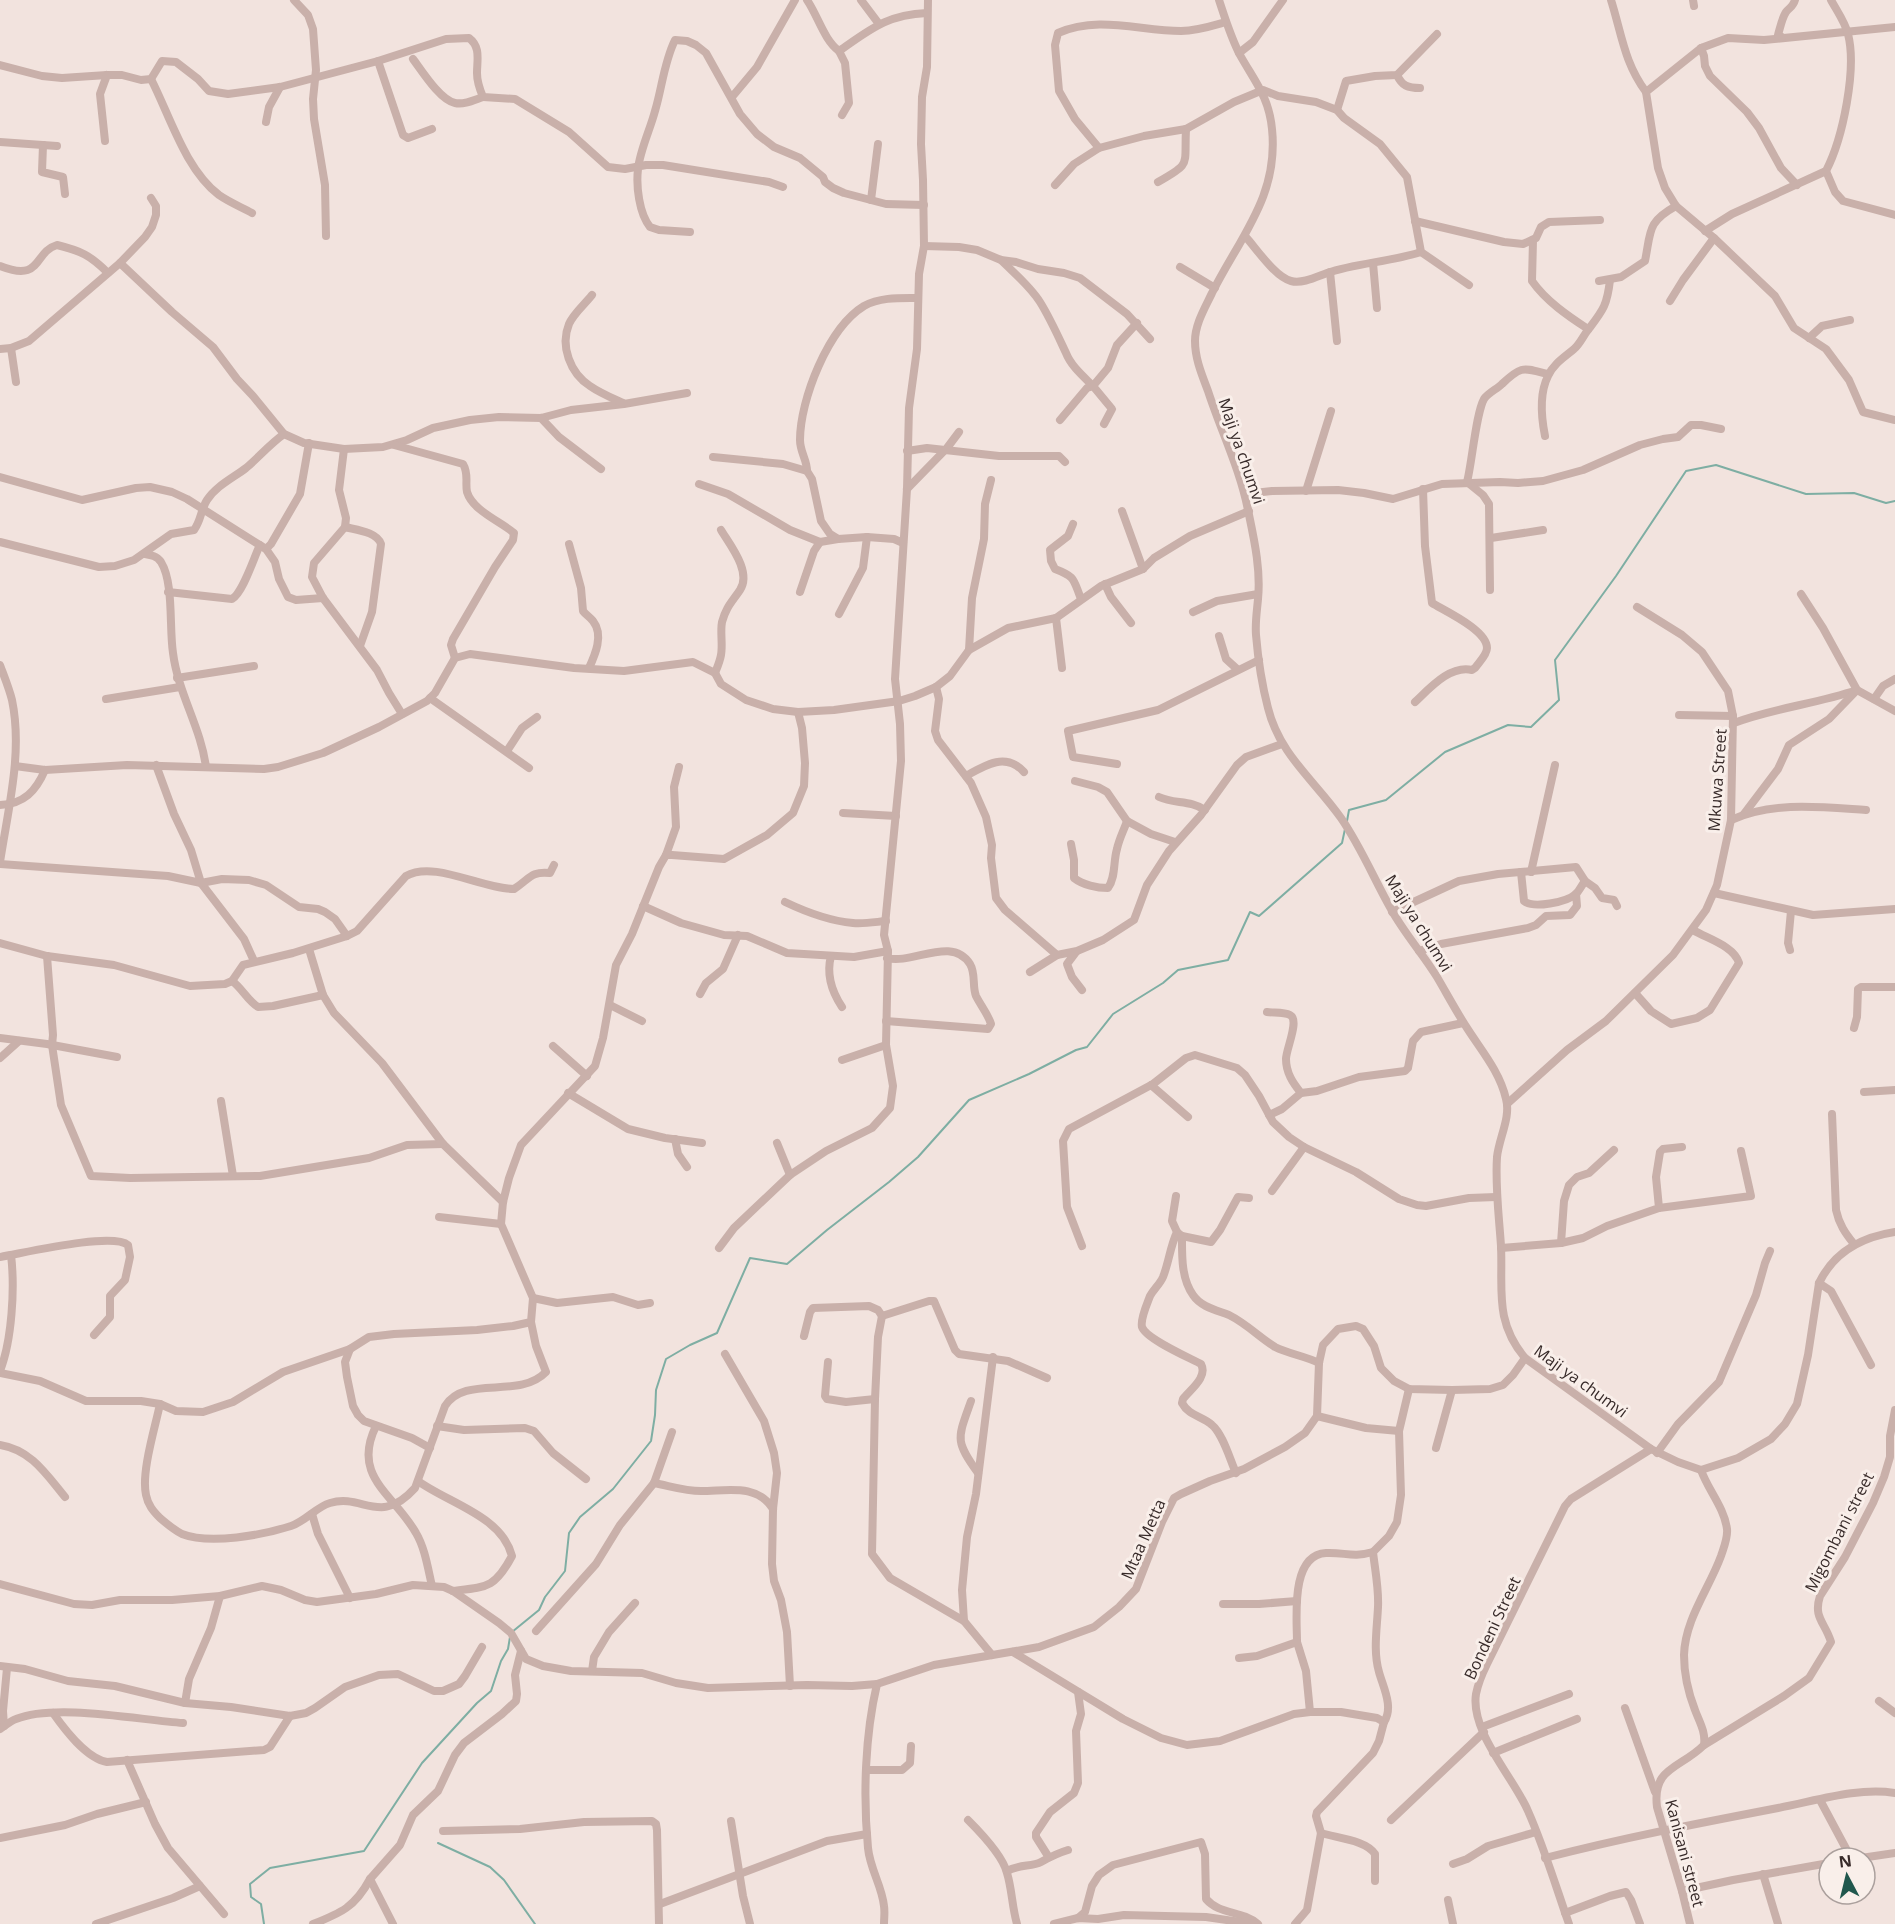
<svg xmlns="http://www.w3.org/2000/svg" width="1895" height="1924" font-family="'Open Sans',sans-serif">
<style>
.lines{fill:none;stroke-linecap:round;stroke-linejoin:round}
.stream{stroke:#7eaea3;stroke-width:2}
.street{stroke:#c9b0aa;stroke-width:8}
.labels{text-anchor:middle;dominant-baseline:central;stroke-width:6;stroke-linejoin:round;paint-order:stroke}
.street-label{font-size:16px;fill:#372a29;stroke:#f9efea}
</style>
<rect width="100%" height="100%" fill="#f2e3de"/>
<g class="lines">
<g class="stream">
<path d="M1347,821l2,-11 37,-10 59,-48 63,-27 23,2 28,-27 -4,-40 61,-84 70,-105 30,-6 90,29 48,-1 32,10 9,-2"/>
<path d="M512,1632l27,-22 6,-13 20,-26 4,-38 11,-16 33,-28 38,-48 4,-26 1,-25 10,-31 24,-14 27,-12 33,-75 37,6 40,-34 62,-48 29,-25 51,-57 60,-26 47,-24 11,-3 26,-33 50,-31 15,-13 50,-10 22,-48 9,4 83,-73 3,-14"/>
<path d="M438,1843l52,24 14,13 31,44"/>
<path d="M264,1924l-3,-20 -10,-7 -1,-13 20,-16 94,-17 58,-88 55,-60 14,-12 10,-30 7,-12 2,-12"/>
</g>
<g class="street">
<path d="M294,0l14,15 5,14 3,41 -3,29 1,20 11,66 1,51"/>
<path d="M807,0c11,16 17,40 32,51"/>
<path d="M861,0l18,24"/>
<path d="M1219,0c6,18 12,38 21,55 15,27 29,42 32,74 7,67 -32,108 -60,164 -7,15 -17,31 -17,48 0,18 7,34 13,50 13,40 32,78 40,119 6,29 13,59 10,89 -1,12 -3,23 -2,36 2,24 6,50 12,73 11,46 48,74 73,110 20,29 33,61 50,91 13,24 32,45 46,68 10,17 19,34 30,51 14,22 33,44 39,71 5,18 -7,39 -9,58 -2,30 2,59 4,89 2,43 -7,75 24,112l126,91 27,13 23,8 37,-12 33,-19 14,-15 12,-20 11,-49 11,-72c15,-31 43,-46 76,-51"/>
<path d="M1611,0c11,35 13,62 35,92"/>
<path d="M1693,0l1,6"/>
<path d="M1895,27l-131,13 -36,-2 -27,10 -55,44 12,76 7,20 11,18 38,32 61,58 19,32 32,21 23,31 14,32 32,8"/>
<path d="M1782,37l-4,-2c2,-7 4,-17 8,-23 4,-5 7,-5 9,-12"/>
<path d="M1701,48l3,8 1,10 5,10 37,36 12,16 22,40 16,17"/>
<path d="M1239,53l14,-11 30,-42"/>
<path d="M413,59c9,12 27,41 42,44 9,2 19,-3 28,-6"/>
<path d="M378,61l25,74 5,3 24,-9"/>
<path d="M0,65l42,11 20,2 45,-3h15l19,5 10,-1 11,-18 14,1 22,17 11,12 19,3 52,-7 98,-26 68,-22 23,-1c12,9 8,22 8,35 0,8 3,17 6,24l32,2 54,33 39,35 17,2 21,-4h17l106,17 14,5"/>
<path d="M1397,75c5,11 11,13 23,13"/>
<path d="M151,79c19,37 34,90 68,116 10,7 22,12 33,18"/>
<path d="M732,97l25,-30 38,-67"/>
<path d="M1337,110l9,-29 29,-5 22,-1 40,-41"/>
<path d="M842,115l7,-12 -4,-40 -6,-12c32,-22 47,-36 88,-38"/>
<path d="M266,122l3,-15 11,-20"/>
<path d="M105,141l-5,-47 7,-19"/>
<path d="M0,142l57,4"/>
<path d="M43,145l-1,27 21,5 2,17"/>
<path d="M1099,148l-24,-29 -16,-28 -4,-46 3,-12c40,-18 82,-2 123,-2 16,0 31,-5 45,-9"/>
<path d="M1826,171l9,21 8,9 52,14"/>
<path d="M1158,182c34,-19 26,-16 28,-53"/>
<path d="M1055,185l19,-21 25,-16 45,-12 42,-7 48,-27 29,-12 15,6 38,6 21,8 7,8 36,26 27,33 14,75 48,33"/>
<path d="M871,200l7,-56"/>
<path d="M1415,221l89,21 19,2 13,-6 5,-11 8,-5 51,-2"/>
<path d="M1705,231l27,-17 94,-43c17,-33 31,-102 22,-137 -3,-12 -11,-23 -17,-34"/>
<path d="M690,232l-31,-2 -9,-3c-11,-14 -14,-41 -12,-58 2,-19 12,-39 17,-58 7,-23 9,-49 20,-71l12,1 9,4 10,8 34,61 17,20 17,13 26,11 23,19 2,5 8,6 11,5 42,11 38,1"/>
<path d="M1245,236c11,12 30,41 46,45 11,3 25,-4 36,-8 30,-10 63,-11 94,-21"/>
<path d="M1533,240l-1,41c14,20 36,35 56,48"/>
<path d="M924,246l35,1 18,3 24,10 15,2 22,7 26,4 16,5 47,36 23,25"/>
<path d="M1001,260c14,14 29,26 39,42 10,16 18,34 26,51 5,13 17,23 27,33l-6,2 -27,32"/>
<path d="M120,263l52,49 41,35 24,32 16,17 31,38 20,9 40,6 39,-2 24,-7 26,-12 37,-8 29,-3 42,1 30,-8 53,-6 63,-11"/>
<path d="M1373,263l4,45"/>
<path d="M0,266c43,17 33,-14 57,-21 24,6 33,10 51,28"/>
<path d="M1180,267l35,21"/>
<path d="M1330,272l7,69"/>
<path d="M1599,281l22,-4 24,-16c6,-30 2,-39 31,-55"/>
<path d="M592,295c-7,9 -19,19 -23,29 -9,22 1,49 21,62 10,7 22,12 33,17"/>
<path d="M1670,301l13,-21 31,-42"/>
<path d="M1809,338l13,-12 28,-6"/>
<path d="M11,348l5,34"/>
<path d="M0,349l11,-1 18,-7 91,-78 25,-26 7,-10 4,-12v-9l-5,-8"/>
<path d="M541,418l18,19 42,32"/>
<path d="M1104,424l8,-15 -19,-23 15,-18 9,-23 20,-22"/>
<path d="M1545,436c-4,-20 -6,-42 3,-60 5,-12 17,-19 26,-27 6,-5 9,-13 14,-19 15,-20 19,-24 22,-50"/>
<path d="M394,445l69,19c6,10 2,18 4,28 6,19 33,29 47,41l-1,7 -18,27 -42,72 -2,6 4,13"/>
<path d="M344,449l-5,41 7,28 -1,9 -31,36 -2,14 11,21 54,72 12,23 13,21"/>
<path d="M907,451l20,-3 72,8h60l6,6"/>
<path d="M713,457l70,7 24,7 5,8 9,42 9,13 8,5 29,-2 27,2 9,4"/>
<path d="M807,471c0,-11 -7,-19 -7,-31 0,-40 28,-112 64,-134 16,-9 36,-8 54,-8"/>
<path d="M0,477l82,23 54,-12 14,-1 22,5 15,7 79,50 9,13 4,17 9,18 8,3 27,-2"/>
<path d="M699,484l29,10 62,36 30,12"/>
<path d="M907,489l40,-41 12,-16"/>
<path d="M1306,491l25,-80"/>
<path d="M1245,494l27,-3 66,-1 26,3 29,6 49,-15 58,-2 18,1 25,-2 40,-11 57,-25 23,-6 15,-2 13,-12h10l20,4"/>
<path d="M1122,511l21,58"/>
<path d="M1073,524l-5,12 -18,14 1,11 4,8c21,8 18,10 26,30"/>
<path d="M345,527c12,3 32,5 36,17l-9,68 -12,34"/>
<path d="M1491,538l52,-8"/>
<path d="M0,542l99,25 16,-1 19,-6 37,-26 23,-4c7,-9 7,-21 13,-30 9,-14 26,-22 39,-32 13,-11 24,-24 38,-34"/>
<path d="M569,544l12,44 2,23c3,4 7,6 10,10 11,14 2,34 -4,47"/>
<path d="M266,549l5,-5 29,-50 9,-51"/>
<path d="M145,554c6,1 12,2 16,8 13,21 8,65 12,91 5,40 28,75 33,114"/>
<path d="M1105,584l6,13 20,26"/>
<path d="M1490,590l-1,-86 -6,-9 -16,-13c5,-19 9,-69 17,-83 4,-6 13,-10 18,-15 20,-19 21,-16 46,-10"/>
<path d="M168,592l64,7c11,-6 22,-42 28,-54"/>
<path d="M800,592l14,-41 6,-9 18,-3"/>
<path d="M1193,612l24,-11 41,-7"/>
<path d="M839,614l24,-46 4,-31"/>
<path d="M1056,618l6,50"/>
<path d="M1219,636l7,23 11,10"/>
<path d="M969,650l39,-22 48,-10 45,-32 42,-17 11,-11 36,-22 59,-25"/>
<path d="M0,665c4,11 9,23 12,35 11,53 -4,109 -12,162"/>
<path d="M715,673c2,-5 5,-12 6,-18 2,-11 -1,-22 1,-33 4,-15 10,-20 18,-32 12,-18 -10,-45 -19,-60"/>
<path d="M177,678l77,-12"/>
<path d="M936,687l3,12 -4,32 3,9 33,43 15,34 6,28 -1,13 5,40 9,12 52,45 20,-4 26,-11 31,-20 13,-35 22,-34 32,-36 36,-50 9,-8 36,-13"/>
<path d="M430,698l99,70"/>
<path d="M106,699l74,-12"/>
<path d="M1874,699l9,-13 12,-7"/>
<path d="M1415,702c15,-14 35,-37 57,-32l3,-2c4,-6 12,-13 12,-20 0,-18 -42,-37 -55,-45l-7,-57 -2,-57"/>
<path d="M1679,715l54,1"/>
<path d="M1734,723c39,-15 82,-19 123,-33l38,21"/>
<path d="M507,751l15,-23 15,-11"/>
<path d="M1117,764l-44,-7 -5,-26 90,-21 101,-50"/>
<path d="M156,765l18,49 17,36 10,33 43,56 10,22"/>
<path d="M15,766l30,4 82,-5 137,4 14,-2 45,-14 56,-26 48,-26 8,-8 20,-35 15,-4 104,14 50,3 69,-9 22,11 6,11 25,16 27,9 25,3 36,-2 65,-9 16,-5 21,-9 14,-11 19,-26 3,-52 12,-59 1,-35 6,-24"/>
<path d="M966,776c19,-11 40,-24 58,-4"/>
<path d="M1075,781l23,6 9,5 20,29 24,13 24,8"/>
<path d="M1159,797c15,7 32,3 46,13"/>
<path d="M0,805c24,-1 36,-14 45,-35"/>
<path d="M843,813l53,3"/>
<path d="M1744,814l34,-45 11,-24 40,-26 28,-29 -34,-62 -22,-34"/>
<path d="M1731,820c42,-19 90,-13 135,-10"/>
<path d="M1071,844l3,16v18c9,7 23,10 34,10 8,-11 5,-26 9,-39 2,-10 7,-19 10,-28"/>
<path d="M666,855l10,-28 -2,-40 5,-20"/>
<path d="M0,864l168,12 33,7 21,-4 27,1 17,5 33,22 19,2 7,3 10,7 12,17"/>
<path d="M1521,872l3,29c9,8 43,1 52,-7 3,-3 6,-9 9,-13"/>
<path d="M1531,872l24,-107"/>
<path d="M1714,893l99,22 82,-6"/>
<path d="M785,902c21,10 45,19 68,21 11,1 22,-1 33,-2"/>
<path d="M643,906l38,17 43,12 23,1 40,17 67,4 34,-6"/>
<path d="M1392,912l67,-31 39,-7 78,-7 9,14 10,7 7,10 12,2 3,6"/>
<path d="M0,943l47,13 67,9 76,21 35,-2 7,-3 11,-16 50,-12 54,-17 10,-5 49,-55c28,-16 76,13 108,13 16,-10 16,-18 36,-16l4,-8"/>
<path d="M309,949l14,46 11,18 48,50 61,81 60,58"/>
<path d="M1790,950l-2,-7 3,-32"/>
<path d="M1419,951l22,-7 87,-16 8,-3 10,-9 24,-1 7,-9 -1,-12"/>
<path d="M1076,952l-9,12 5,13 10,13"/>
<path d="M47,956l6,79 -1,10 9,60 30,71 39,2 130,-2 109,-18 38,-13 36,-1"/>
<path d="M831,956c-5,19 1,36 11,51"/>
<path d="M1030,972l27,-17"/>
<path d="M232,981c10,7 15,19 26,26l15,-1 50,-11"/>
<path d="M1635,993l16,18 20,13 26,-6 13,-8 29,-47c-5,-17 -31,-24 -46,-33"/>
<path d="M700,994l6,-11 17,-14 15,-34"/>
<path d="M610,1005l32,16"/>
<path d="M1267,1012c6,1 17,0 23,3 10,5 -4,34 -4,44 0,14 7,24 15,34l16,-2 42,-14 46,-6 3,-3 5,-27 8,-9 42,-9"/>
<path d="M886,1021l102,8 3,-5c-3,-10 -10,-18 -15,-28 -4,-10 0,-22 -6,-32 -18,-29 -58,1 -83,-6"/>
<path d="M1854,1028l3,-11 1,-28 3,-2h34"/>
<path d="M0,1038l47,6 70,13"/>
<path d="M553,1046l34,30"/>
<path d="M0,1058l19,-17"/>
<path d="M842,1060l44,-15"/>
<path d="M1151,1085l37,32"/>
<path d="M1864,1092l31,-2"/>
<path d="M568,1093l60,36 37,9 37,5"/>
<path d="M221,1101l12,75"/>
<path d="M1508,1103l59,-53 39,-29 67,-66 33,-45 11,-25 14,-65 2,-104 -5,-25 -26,-39 -20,-17 -45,-28"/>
<path d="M1832,1114l4,96c3,14 9,23 18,34"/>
<path d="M1269,1115l13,-6 19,-16"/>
<path d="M675,1139l3,15 9,13"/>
<path d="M777,1143l13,32"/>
<path d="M1272,1191l32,-44"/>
<path d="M1176,1196l-4,25 5,11c-7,15 -8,30 -14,45 -3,7 -9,12 -13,19 -3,8 -10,23 -8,31 4,12 48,31 59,37 7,13 -10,25 -18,35l-1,4c7,13 20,13 30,22 11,9 18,35 24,48"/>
<path d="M1659,1208l92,-12 -10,-45"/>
<path d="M439,1217l62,7"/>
<path d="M1177,1232l5,4c0,19 -1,42 11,59 8,12 23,15 36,20 18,9 30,22 46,32 14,7 30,9 44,16"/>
<path d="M1182,1236l29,6 9,-12 18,-33 11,1"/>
<path d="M1561,1243l3,-42 5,-16 8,-8 12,-4 25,-23"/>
<path d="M1082,1246l-15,-39 -4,-66 6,-12 84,-45 33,-26 9,-3 42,13 8,7 14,21 14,26 16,15 15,10 52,25 43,27 18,6 9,1 43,-8 27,-1"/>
<path d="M719,1248l15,-20 56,-53 36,-24 46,-23 18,-20 3,-22 -7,-41 2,-94 -4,-16 17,-174 -1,-37 -5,-45 12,-190 2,-81 8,-59 2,-75 5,-28 -1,-66 -2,-36 1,-47 5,-30 1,-67"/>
<path d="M1501,1248l60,-5 22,-5 24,-12 52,-18 -3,-31 4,-25 3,-3 19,-2"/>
<path d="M0,1257c24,-4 112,-25 128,-12l2,12 -5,23 -15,16v21l-16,18"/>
<path d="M1819,1283l12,8 40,74"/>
<path d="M533,1298l24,5 56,-6 25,8 12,-2"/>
<path d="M882,1316l-4,21 -3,62 -3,155 18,24 74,43"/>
<path d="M804,1336l6,-24 3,-4 56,-2 9,4 4,6 47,-15h5l21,49 4,4 49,7 39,17"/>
<path d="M350,1349l-5,13 2,15 6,29 5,9 6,6 48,17 18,10"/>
<path d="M725,1354l39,67 10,32 3,20 -4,36 -1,55 2,17 7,19 6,32 3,54"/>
<path d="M828,1362l-3,34 2,3 19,3 29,-3"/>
<path d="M0,1371c12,-31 15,-83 11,-116"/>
<path d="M0,1373l40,8 46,20h55l19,3 16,7 27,1 30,-10 50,-30 67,-23 19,-12 25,-3 83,-4 36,-4 18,-4 2,-24 -32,-74 2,-22 6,-24 12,-33 74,-79 8,-28 13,-73 16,-31 27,-67 7,-12h6l52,4 43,-24 26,-22 11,-27 1,-23 -3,-35 -4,-16"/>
<path d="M971,1401c-13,37 -17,39 7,72"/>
<path d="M160,1404c-5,24 -19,68 -14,91 2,10 7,16 14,23 7,6 14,12 22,16 28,11 81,1 109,-8 15,-5 25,-19 39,-23 33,-10 50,24 85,-15l30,-82c20,-32 74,-6 101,-34l-10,-26 -5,-24"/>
<path d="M1317,1416l49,12 33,3"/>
<path d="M376,1426c-25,51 18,68 40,107 9,15 12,36 16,53"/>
<path d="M437,1426l27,4 61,-2 9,3 19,22 33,26"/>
<path d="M0,1445c31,5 46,29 65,52"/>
<path d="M1436,1448l16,-58"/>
<path d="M1657,1453l21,-29 41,-42 37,-87 9,-32 5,-12"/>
<path d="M418,1481c30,22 84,35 94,75 -17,32 -25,31 -59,35"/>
<path d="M654,1483c16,3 31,8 47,8 26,0 56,-8 72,18"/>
<path d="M312,1514l6,20 32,64"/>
<path d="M0,1584l74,20 18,1 28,-5h52l48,-4 42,-10 19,4 24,10 12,2 59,-8 37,-9 31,2 9,4 46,32 12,10 15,26 17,7 28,5 71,2 34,10 32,5 99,-3 45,1 25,-2 57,-19 105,-18 55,-20 25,-20 17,-18 26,-67 12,-24 7,-4 29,-13 34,-12 41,-22 20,-14 12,-17 2,-53 4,-18 15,-16 18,-3 7,3 11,17 7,22 13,13 15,8 43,1 38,-1 13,-4 10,-10 12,-17"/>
<path d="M1223,1604h36l38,-3"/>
<path d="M536,1631l60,-67 24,-39 34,-42 18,-51"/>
<path d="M1297,1642l9,29 4,41"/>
<path d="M1013,1652l110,67 38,19 26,7 33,-4 74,-27 16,-2h31l36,6 7,4c10,-15 -1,-35 -5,-50 -6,-21 -2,-43 -1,-65 1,-18 -3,-37 -5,-55l16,-16 8,-14 4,-27 -2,-64 10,-42"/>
<path d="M992,1655l-28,-34 -2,-31 5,-53 9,-43 17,-137"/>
<path d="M1239,1658l18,-2 40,-14c0,-24 -7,-87 29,-89 19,-1 26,5 47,-1"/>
<path d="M0,1666l25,3 43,12 47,5 70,17 46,4 59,9 16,-3 9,-5 30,-21 34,-12 19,-1 36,17h9l16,-7 6,-8 17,-29"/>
<path d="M592,1671l2,-14 15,-25 26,-29"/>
<path d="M877,1684c-12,51 -14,112 -9,164 2,21 14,38 16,58 1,6 0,12 0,18"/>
<path d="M1879,1701l16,12"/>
<path d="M185,1703l4,-24 22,-51 9,-32"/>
<path d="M1625,1708l30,84"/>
<path d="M53,1713c12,17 33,45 54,49l157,-12 6,-3 20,-31"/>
<path d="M4,1726l-1,-15 4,-43"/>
<path d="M1482,1727l87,-33"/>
<path d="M0,1729c5,-3 10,-8 16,-10 40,-16 123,1 167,4"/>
<path d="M1704,1745l80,-49 25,-18 22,-36c-6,-20 -18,-24 -11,-46l25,-39 28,-54 11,-26 6,-20v-21l5,-26"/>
<path d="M1493,1753l84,-34"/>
<path d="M127,1760l28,64 13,24 56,66"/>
<path d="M867,1770h35l8,-7 1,-17"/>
<path d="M1820,1800l31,58"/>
<path d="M968,1820c12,12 35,36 39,53 5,16 5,34 10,51"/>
<path d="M1391,1820l93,-88"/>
<path d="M731,1821l12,75 7,28"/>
<path d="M443,1831l77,-2 64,-7 68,-1 4,3 1,6 2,94"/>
<path d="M1321,1833c16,5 45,7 54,21v27"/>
<path d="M0,1838l65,-13 32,-11 49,-12"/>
<path d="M1048,1856l-12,-19v-4l14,-21 24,-19 4,-10 -2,-52 5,-17 -3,-22"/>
<path d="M1545,1858c77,-20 155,-35 233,-50 38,-7 79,-21 117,-15"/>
<path d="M1861,1858l34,-5"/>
<path d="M1453,1864l14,-5 21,-13 48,-14"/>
<path d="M1007,1871c12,-7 25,-4 34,-9 9,-5 17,-9 27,-12"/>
<path d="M1763,1874l15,50"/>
<path d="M1682,1891l51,-11 96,-17"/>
<path d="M1448,1900l5,24"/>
<path d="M660,1904l167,-63 40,-7"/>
<path d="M1565,1913l45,-17 16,-4 5,8 9,24"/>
<path d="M1078,1918l7,-6 7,-26 7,-11 14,-10 88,-23 4,12 1,45c14,16 35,11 52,25"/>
<path d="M96,1924l77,-26 27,-12"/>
<path d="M313,1924c28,-11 42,-17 57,-45"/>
<path d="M393,1924l-23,-45 30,-34 13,-30 25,-24 17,-36 9,-12 38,-29 14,-13 1,-7 -2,-19 6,-24"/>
<path d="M1054,1924l24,-6 20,1 26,-4 82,2 48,7"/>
<path d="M1295,1924l12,-14 14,-77 -5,-17 1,-4 56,-59 6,-12 5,-19"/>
<path d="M1569,1924c-13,-37 -25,-77 -41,-113 -14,-33 -58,-79 -52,-117 2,-10 6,-20 11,-30l78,-158 6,-7 80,-50"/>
<path d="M1690,1924l-8,-33 -25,-84c-5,-40 23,-38 47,-62 2,-13 -5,-24 -9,-35 -7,-18 -11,-36 -11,-55 1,-36 25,-66 37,-99 3,-9 7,-18 6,-27 -3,-22 -19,-39 -26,-59"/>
</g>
</g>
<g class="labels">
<g class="street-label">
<text transform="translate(1242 451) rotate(71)">Maji ya chumvi</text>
<text transform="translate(1717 780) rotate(-86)">Mkuwa Street</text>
<text transform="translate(1419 923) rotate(58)">Maji ya chumvi</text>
<text transform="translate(1581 1381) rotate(36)">Maji ya chumvi</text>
<text transform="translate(1839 1532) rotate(-63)">Migombani street</text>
<text transform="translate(1143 1539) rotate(-66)">Mtaa Metta</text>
<text transform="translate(1492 1628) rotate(-65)">Bondeni Street</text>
<text transform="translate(1685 1853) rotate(75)">Kanisani street</text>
</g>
</g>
<g transform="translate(1847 1876) rotate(353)"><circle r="28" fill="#f9efea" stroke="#aba09d" stroke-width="1.5"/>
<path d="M0-4.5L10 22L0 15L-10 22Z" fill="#20574d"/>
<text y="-9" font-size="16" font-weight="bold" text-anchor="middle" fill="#372a29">N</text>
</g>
</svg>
